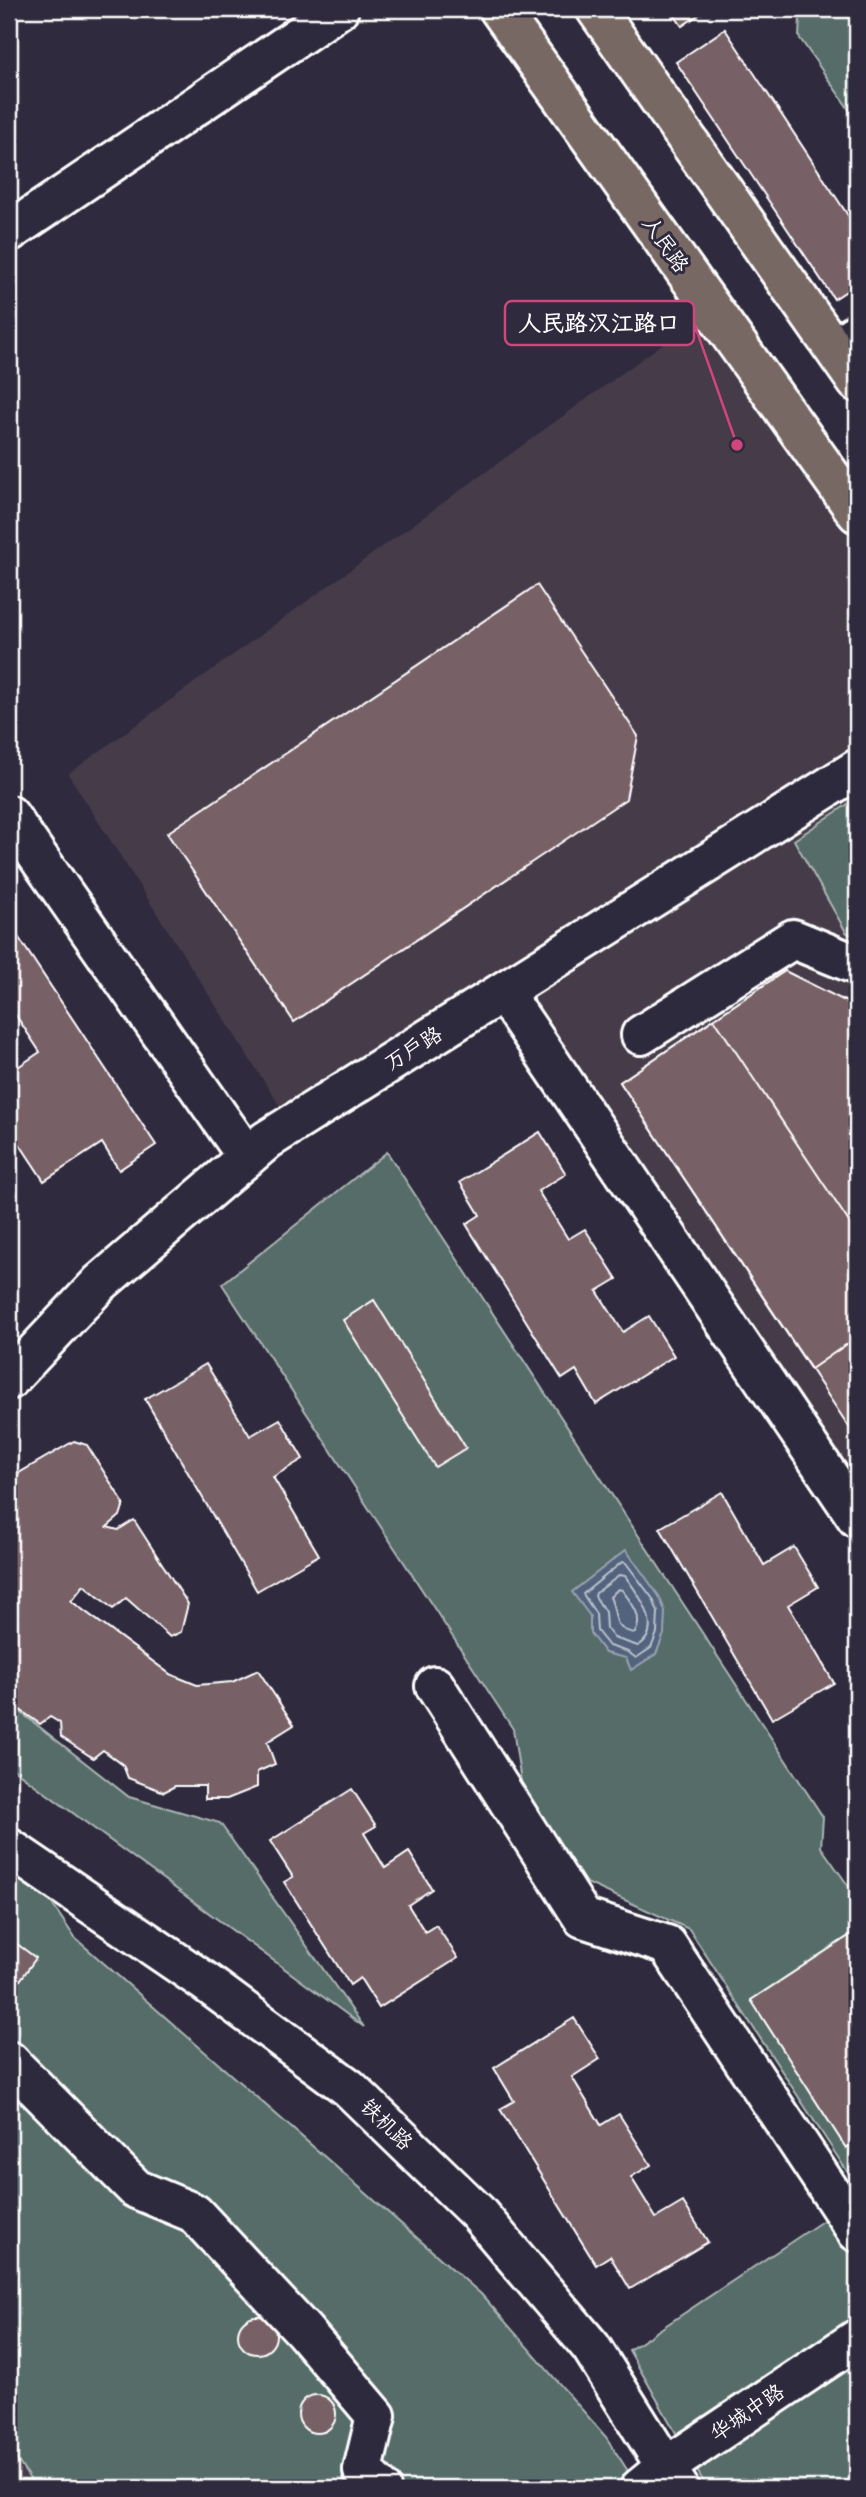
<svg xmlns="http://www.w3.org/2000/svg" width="866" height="2497" font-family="Itim,'LXGW WenKai TC',sans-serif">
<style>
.built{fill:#453a49}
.green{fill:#566c67;stroke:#aab6b3;stroke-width:2}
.water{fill:#53647d;stroke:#98a2b1;stroke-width:2}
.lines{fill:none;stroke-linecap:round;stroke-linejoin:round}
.shore{stroke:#bac1cb;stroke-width:2}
.building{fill:#776066;stroke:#fff;stroke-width:2}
.minor-casing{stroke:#fff;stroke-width:44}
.major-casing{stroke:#fff;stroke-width:44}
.minor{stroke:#2f2a3d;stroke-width:38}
.major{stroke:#776864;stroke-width:38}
.labels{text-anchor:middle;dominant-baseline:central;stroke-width:6;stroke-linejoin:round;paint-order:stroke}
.street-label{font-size:21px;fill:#fff;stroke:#2f2a3d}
.leader{fill:none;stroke:#ce467c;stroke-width:2.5}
.callout-dot{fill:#ce467c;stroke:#2f2a3d;stroke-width:2.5}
.callout{fill:#2f2a3d;stroke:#ce467c;stroke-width:2.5}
.callout-label{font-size:23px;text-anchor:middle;font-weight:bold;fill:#fff}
</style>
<rect width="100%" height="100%" fill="#2f2a3d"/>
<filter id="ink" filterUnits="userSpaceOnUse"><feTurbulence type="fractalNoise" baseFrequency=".0143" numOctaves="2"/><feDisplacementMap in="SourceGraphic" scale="14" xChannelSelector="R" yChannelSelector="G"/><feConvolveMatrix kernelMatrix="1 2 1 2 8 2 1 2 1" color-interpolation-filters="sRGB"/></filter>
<g filter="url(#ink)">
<g class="built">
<path d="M697,319l160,225v955l-327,-503 -228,145 -234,-367z"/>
<path d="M9,2448l27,40h-27z"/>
</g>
<g class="green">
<path d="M813,9h24l8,3 12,18v91l-58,-84 1,-20z"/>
<path d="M857,798v140l-11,-6 -52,-92z"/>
<path d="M387,1152l436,665 -2,30 36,51v278l-5,3 -163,-250 -120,-54 -44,-67 -12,-79 -291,-445z"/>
<path d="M9,1703l120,94 91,26 144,204 -355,-261z"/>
<path d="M9,1840l66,98 406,356 125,143 33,51h-603l-27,-40z"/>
<path d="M857,2198v280l-16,10h-134l-78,-138z"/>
</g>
<path class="water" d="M626,1550l33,46 6,15 -1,23 -8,20 -25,16 -5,-12 -21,-5 -15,-20v-17l-18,-24z"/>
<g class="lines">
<g class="shore">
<path d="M622,1562l4,1 27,36 5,13 -1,21 -6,15 -15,10 -8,-6 -19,-6 -12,-15 -1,-17 -13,-20z"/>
<path d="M620,1575l5,1c12,16 41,53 13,70l-24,-8 -8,-10 -1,-16 -10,-16 1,-3z"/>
<path d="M618,1589l4,1c10,13 22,27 13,43 -25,-4 -16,-17 -25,-36z"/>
</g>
</g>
<g class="building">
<path d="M670,9h37l-25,17z"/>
<path d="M725,29l132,200v55l-23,15 -158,-237z"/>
<path d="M537,585l101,151 -12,63 -332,223 -127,-189z"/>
<path d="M9,923l147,222 -37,25 -17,-27 -58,38 -35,-53v-55l31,-21 -31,-47z"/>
<path d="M785,971l72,36v432l-237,-357z"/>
<path d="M714,1019l143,215v103l-46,32 -191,-287z"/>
<path d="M540,1132l26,42 -28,17 30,48 17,-10 32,50 -20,12 26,41 26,-16 25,40 -78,48 -20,-34 -14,9 -96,-155 14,-9 -20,-33z"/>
<path d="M374,1300l92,148 -31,19 -92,-147z"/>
<path d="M206,1364l44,72 30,-17 23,40 -30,18 46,78 -62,36 -112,-192z"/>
<path d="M74,1441l13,4 37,59 -4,12 -13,11 11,3 16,-10 54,84 -7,28 -11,5 -44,-39 -13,11 -29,-24 -13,16 99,73 27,11 35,-3 26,-12 36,55 -27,17 8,22 -18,8v15l-30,12h-22v-13h-30l-11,6 -36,-14 -5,-13 -20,-15 -10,8 -32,-21 -1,-14 -10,-6 -10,7 -31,-22v-204l10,-25z"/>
<path d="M722,1492l42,73 30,-18 24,40 -30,18 46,78 -62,36 -112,-191z"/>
<path d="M352,1789l24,37 -12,7 21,35 24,-16 23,37 -24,16 17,27 11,-7 22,33 -79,50 -19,-30 -10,7 -66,-103 9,-5 -23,-36z"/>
<path d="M855,1932l2,3v206l-11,7 -95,-148z"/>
<path d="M9,1938l27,20 -25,35 -2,-2z"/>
<path d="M574,2018l26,41 -28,18 29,48 18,-11 32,51 -20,12 25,41 27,-16 25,40 -78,47 -20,-33 -14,9 -96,-156 14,-8 -20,-33z"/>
<circle cx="257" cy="2335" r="19"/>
<circle cx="317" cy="2414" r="19"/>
</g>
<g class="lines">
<g class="minor-casing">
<g id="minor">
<path d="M9,232l330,-223"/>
<path d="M834,348l23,-15"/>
<path d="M9,815l238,342"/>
<path d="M503,992l354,526"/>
<path d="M641,1035l152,-96 64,26"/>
<path d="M9,1380l91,-97 167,-143 590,-371"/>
<path d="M435,1686l148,232 84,27 190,287"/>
<path d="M9,1848l195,133 145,107 128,124 114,135 88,141"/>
<path d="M9,2061l127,128 58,24 110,118 72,85 -13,54 18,18"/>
<path d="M640,2488l27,-22 190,-127"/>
</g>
</g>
<g class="major-casing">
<g id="major">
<path d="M499,9l358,504"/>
<path d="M596,9l261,373"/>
</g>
</g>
<use href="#minor" class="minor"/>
<use href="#major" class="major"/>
</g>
</g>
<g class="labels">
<g class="street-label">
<text transform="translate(666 244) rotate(55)">人民路</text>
<text transform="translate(413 1048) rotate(-32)">万户路</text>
<text transform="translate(387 2124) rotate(44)">铁机路</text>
<text transform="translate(747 2412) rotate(-34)">华城中路</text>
</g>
</g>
<path class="leader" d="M737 445L694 323"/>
<circle class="callout-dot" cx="737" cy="445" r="7"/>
<rect class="callout" x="505" y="301" width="189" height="44" rx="7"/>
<g class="callout-label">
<text x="599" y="331">人民路汉江路口</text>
</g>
<rect width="866" height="2497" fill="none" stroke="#2f2a3d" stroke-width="35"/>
<rect x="18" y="18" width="831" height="2462" fill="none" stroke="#fff" stroke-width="2.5" filter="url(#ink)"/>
</svg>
